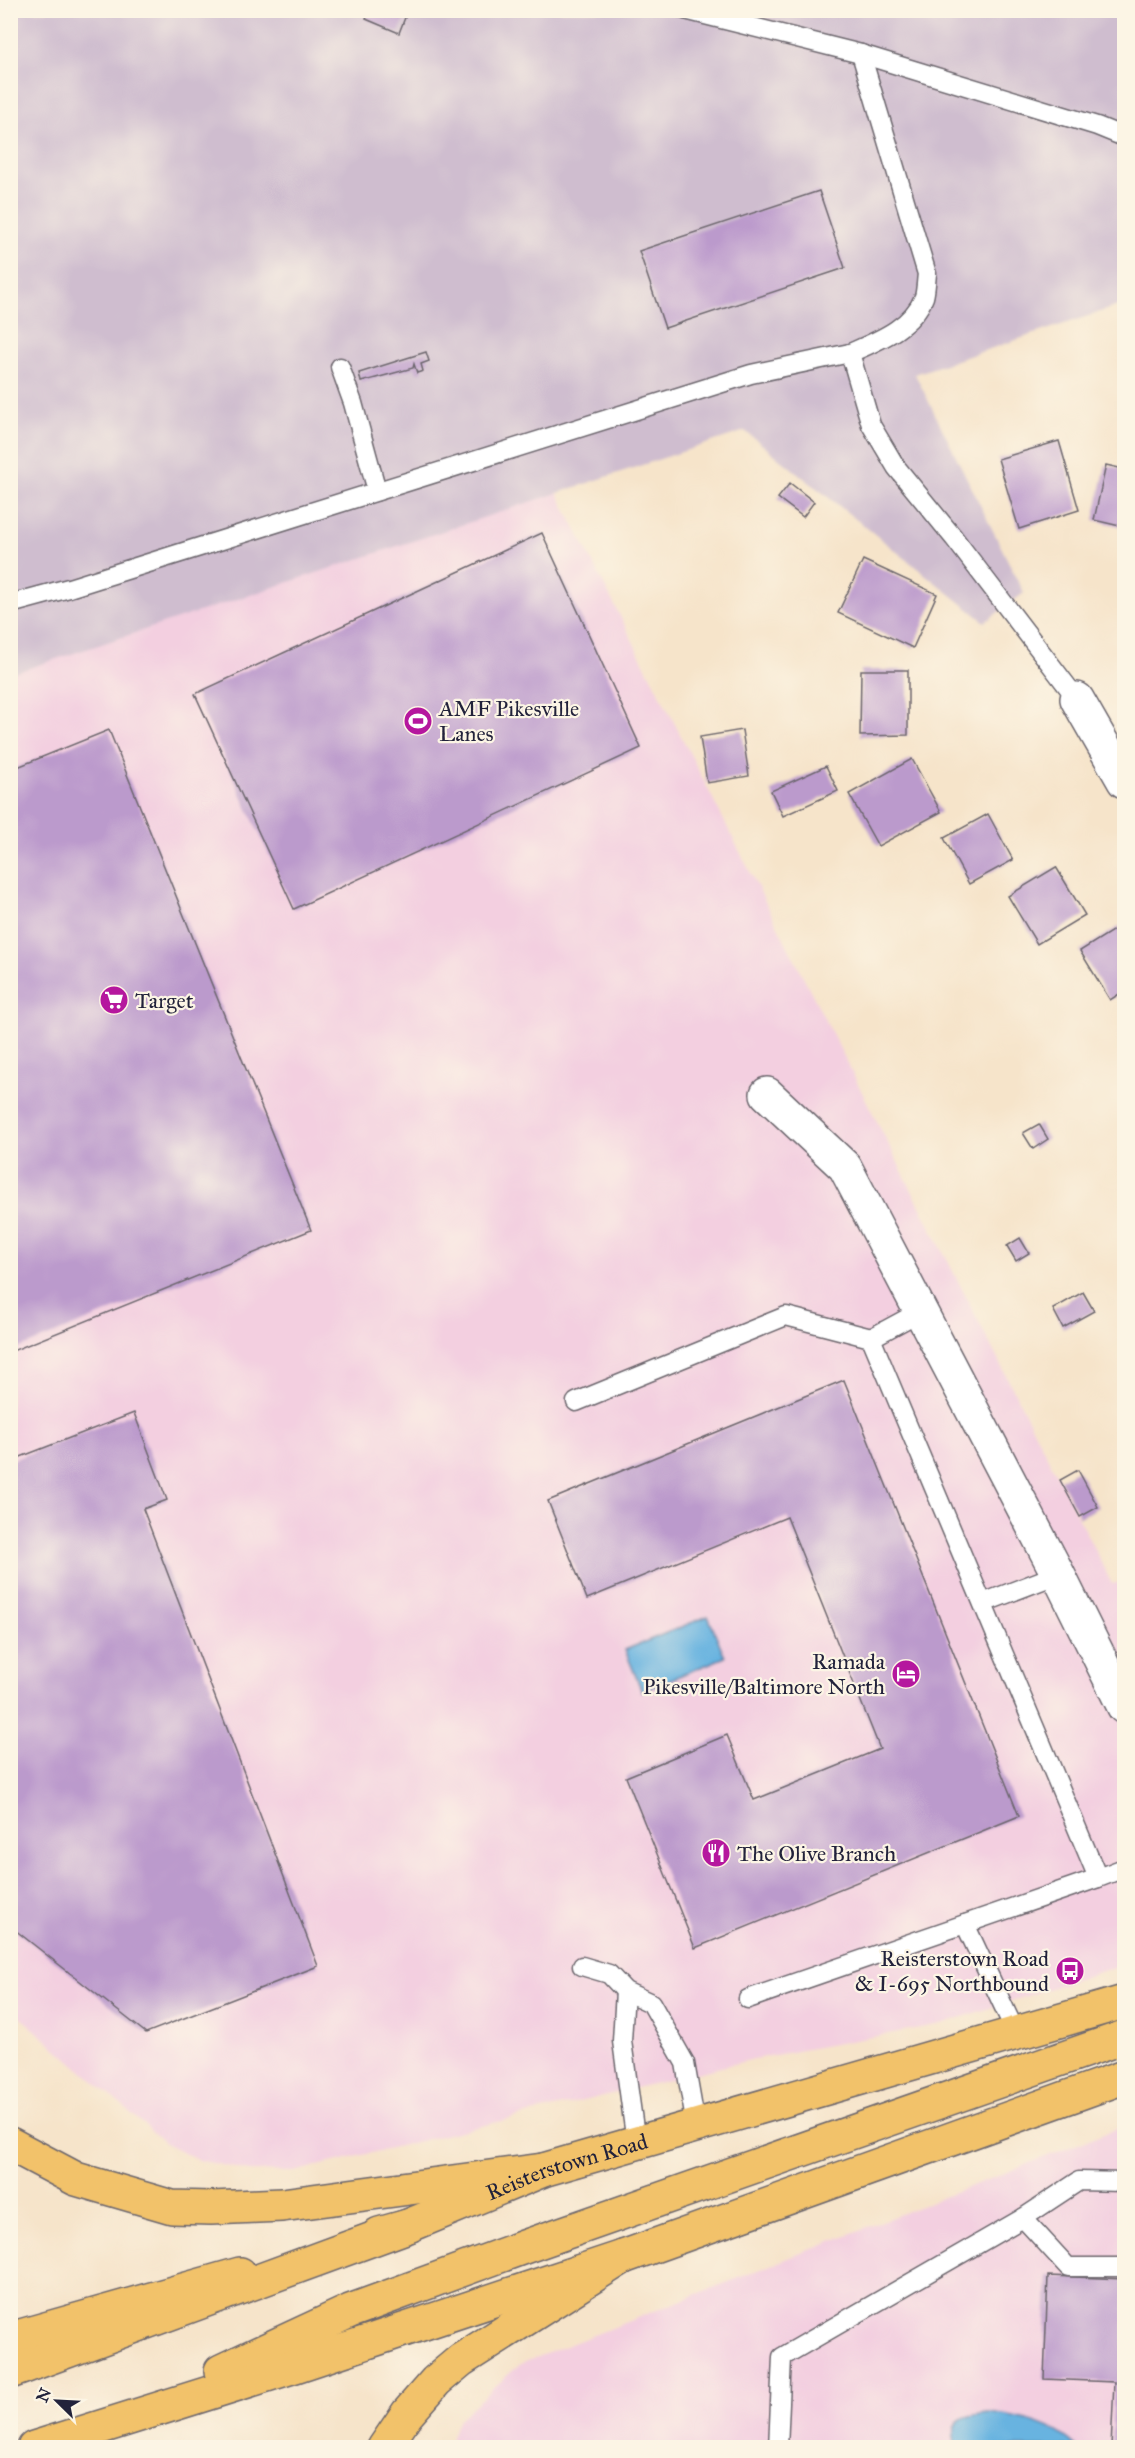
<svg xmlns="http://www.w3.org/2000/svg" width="1135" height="2458" font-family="'IM FELL Great Primer',serif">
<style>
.built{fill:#f3cfe0}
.industrial{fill:#cfbdcf}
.water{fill:#67b3e0;stroke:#446a8e;stroke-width:1.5}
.building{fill:#bb9acc}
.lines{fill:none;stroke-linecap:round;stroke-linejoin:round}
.lane-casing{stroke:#6c666d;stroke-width:21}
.street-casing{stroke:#6c666d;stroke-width:36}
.primary-casing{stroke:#6c666d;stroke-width:36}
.highway-casing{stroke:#6c666d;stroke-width:36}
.lane{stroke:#fff;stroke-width:18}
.street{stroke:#fff;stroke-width:33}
.primary{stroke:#f2c26a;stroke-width:33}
.highway{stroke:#f2c26a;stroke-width:33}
.labels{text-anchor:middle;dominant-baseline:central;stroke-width:4.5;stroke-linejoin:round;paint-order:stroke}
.poi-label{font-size:22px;fill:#22223b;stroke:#fcf5e5;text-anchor:start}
.street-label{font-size:22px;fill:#22223b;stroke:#fcf5e5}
</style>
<rect width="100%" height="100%" fill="#fcf5e5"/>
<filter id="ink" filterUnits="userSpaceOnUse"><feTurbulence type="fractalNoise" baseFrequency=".0167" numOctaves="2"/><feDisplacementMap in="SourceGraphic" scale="12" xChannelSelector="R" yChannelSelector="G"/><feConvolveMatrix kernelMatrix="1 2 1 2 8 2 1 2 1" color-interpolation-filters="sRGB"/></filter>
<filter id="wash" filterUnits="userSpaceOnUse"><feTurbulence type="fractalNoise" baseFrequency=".008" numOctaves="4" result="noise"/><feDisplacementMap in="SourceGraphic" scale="24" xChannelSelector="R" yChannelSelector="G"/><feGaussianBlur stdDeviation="1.35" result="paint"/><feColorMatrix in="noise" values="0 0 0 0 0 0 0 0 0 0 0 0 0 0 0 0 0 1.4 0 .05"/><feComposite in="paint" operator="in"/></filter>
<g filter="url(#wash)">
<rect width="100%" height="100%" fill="#f6e4ca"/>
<g class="built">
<path d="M557,492l555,1092 12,-3v383l-183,60 -187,35 -461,113 -44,-1 -50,-11 -34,-17 -154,-134 -1,-1335z"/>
<path d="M1124,2126v321l-676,1 10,-28 62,-56z"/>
</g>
<path class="industrial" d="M10,11h1114v293l-209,70 109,219 -39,29 -240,-191 -734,243z"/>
<g class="water">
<path d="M708,1616l17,41 -83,34 -17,-41z"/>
<path d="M990,2413c33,5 63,10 87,34h-120c-12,-29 9,-32 33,-34z"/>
</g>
<g id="blocks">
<g class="building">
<path d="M370,10h38l-9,23 -33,-14z"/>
<path d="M819,191l26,77 -180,60 -26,-77z"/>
<path d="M426,352l3,9 -8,3 2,7 -6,2 -3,-9 -1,4 -52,14 -2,-9z"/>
<path d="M1059,441l20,69 -60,19 -21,-70z"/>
<path d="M1106,465l18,4v58l-30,-7z"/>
<path d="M790,483l24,19 -11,15 -25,-19z"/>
<path d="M542,533l99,215 -347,161 -99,-215z"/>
<path d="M863,560l74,34 -24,54 -75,-35z"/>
<path d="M861,670h47v65l-48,1z"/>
<path d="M109,730l202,500 -301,122v-582z"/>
<path d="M742,730l7,46 -42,7 -7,-46z"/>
<path d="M912,759l29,53 -63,34 -29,-52z"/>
<path d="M826,766l12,25 -55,25 -12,-25z"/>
<path d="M988,814l25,46 -44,24 -25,-46z"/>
<path d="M1056,867l29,48 -48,29 -29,-48z"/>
<path d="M1120,926l4,7v58l-14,9 -30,-49z"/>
<path d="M1039,1124l9,15 -15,10 -10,-16z"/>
<path d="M1020,1238l9,15 -13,8 -9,-15z"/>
<path d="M1083,1292l11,19 -31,17 -10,-19z"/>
<path d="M844,1380l175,436 -324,132 -69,-171 101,-42 27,65 126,-51 -93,-232 -200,82 -39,-98z"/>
<path d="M134,1413l33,87 -24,9 175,457 -172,67 -136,-107v-465z"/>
<path d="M1078,1470l20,37 -18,10 -20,-37z"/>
<path d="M1048,2276l76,3v169h-13l3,-66 -70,-3z"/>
</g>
</g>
</g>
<g filter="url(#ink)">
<use href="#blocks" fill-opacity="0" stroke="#6c666d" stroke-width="1.5"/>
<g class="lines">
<g class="lane-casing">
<g id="lane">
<path d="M685,10l176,44 236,72 27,11"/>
<path d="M861,54l66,220c-1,7 -1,16 -3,23 -12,31 -47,44 -74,56l21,72 25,42 58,71 123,161"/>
<path d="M340,367l13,36 24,88"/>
<path d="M10,604l59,-16 682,-214 99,-21"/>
<path d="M871,1338l50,-27"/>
<path d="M576,1402l210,-86 85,22 227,540 -350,121"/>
<path d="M983,1603l75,-29"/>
<path d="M1098,1878l26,-10"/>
<path d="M965,1924l51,109"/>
<path d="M582,1966l27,8 16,17 26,12 34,60 11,63"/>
<path d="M625,1991l-3,50 14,102"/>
<path d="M1023,2218l45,49h56"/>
<path d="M778,2448l4,-91 241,-139 56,-37 45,1"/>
</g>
</g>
<g class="street-casing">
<g id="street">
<path d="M1077,699l47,82"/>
<path d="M767,1094l78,73 213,407 66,133"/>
</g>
</g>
<g class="primary-casing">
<g id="primary">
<path id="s1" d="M379,2234l29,-8 135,-56 581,-168"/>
<path d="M10,2339l230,-65"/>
<path d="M221,2371l129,-60 174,-64 600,-210"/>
<path d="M34,2448l261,-82 328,-109 501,-180"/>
</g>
</g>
<g class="highway-casing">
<g id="highway">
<path d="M10,2144l66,35 96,28 39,1 71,-3 261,-35"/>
<path d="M10,2372l398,-146"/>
<path d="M384,2448l23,-34 29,-33 25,-21 162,-103"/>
</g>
</g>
<use href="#lane" class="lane"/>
<use href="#street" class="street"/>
<use href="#primary" class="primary"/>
<use href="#highway" class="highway"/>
</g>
</g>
<defs>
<g id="stadium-disc" transform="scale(1.5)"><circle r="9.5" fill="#b5179e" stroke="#fcf5e5"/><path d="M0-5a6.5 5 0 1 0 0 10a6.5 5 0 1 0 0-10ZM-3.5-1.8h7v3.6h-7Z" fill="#fff"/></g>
<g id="supermarket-disc" transform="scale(1.5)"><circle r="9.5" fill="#b5179e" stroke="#fcf5e5"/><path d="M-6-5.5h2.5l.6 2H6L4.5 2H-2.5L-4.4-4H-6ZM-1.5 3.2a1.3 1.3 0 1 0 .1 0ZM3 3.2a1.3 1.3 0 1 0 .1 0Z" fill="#fff"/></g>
<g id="hotel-disc" transform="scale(1.5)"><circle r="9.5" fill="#b5179e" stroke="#fcf5e5"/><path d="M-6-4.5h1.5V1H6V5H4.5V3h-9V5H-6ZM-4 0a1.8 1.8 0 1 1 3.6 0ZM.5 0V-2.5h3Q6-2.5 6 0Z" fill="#fff"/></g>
<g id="restaurant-disc" transform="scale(1.5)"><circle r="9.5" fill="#b5179e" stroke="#fcf5e5"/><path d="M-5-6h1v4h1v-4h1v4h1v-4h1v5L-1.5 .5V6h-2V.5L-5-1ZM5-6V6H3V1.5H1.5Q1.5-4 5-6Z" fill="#fff"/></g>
<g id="bus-disc" transform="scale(1.5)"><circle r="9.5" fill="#b5179e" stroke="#fcf5e5"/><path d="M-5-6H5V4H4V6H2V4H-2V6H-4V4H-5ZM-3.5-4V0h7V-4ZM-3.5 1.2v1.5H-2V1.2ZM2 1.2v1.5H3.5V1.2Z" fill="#fff"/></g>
</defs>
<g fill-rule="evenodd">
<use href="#stadium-disc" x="418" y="721"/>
<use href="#supermarket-disc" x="114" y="1000"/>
<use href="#hotel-disc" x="906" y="1674"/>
<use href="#restaurant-disc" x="716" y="1853"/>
<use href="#bus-disc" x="1070" y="1971"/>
</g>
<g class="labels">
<g class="poi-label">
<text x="439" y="708">AMF Pikesville<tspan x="439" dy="25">Lanes</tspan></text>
<text x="135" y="1000">Target</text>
<text x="885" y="1661" text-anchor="end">Ramada<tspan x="885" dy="25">Pikesville/Baltimore North</tspan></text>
<text x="737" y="1853">The Olive Branch</text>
<text x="1049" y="1958" text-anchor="end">Reisterstown Road<tspan x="1049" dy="25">&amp; I-695 Northbound</tspan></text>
</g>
<g class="street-label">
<text stroke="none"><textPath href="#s1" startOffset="200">Reisterstown Road</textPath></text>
</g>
</g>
<rect width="1135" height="2458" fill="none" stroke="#fcf5e5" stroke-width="36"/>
<g transform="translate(57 2401) rotate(294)" stroke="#fcf5e5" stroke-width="4.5" paint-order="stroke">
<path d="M0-4.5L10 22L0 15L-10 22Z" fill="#22223b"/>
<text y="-9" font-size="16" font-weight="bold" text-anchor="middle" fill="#22223b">N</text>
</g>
</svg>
